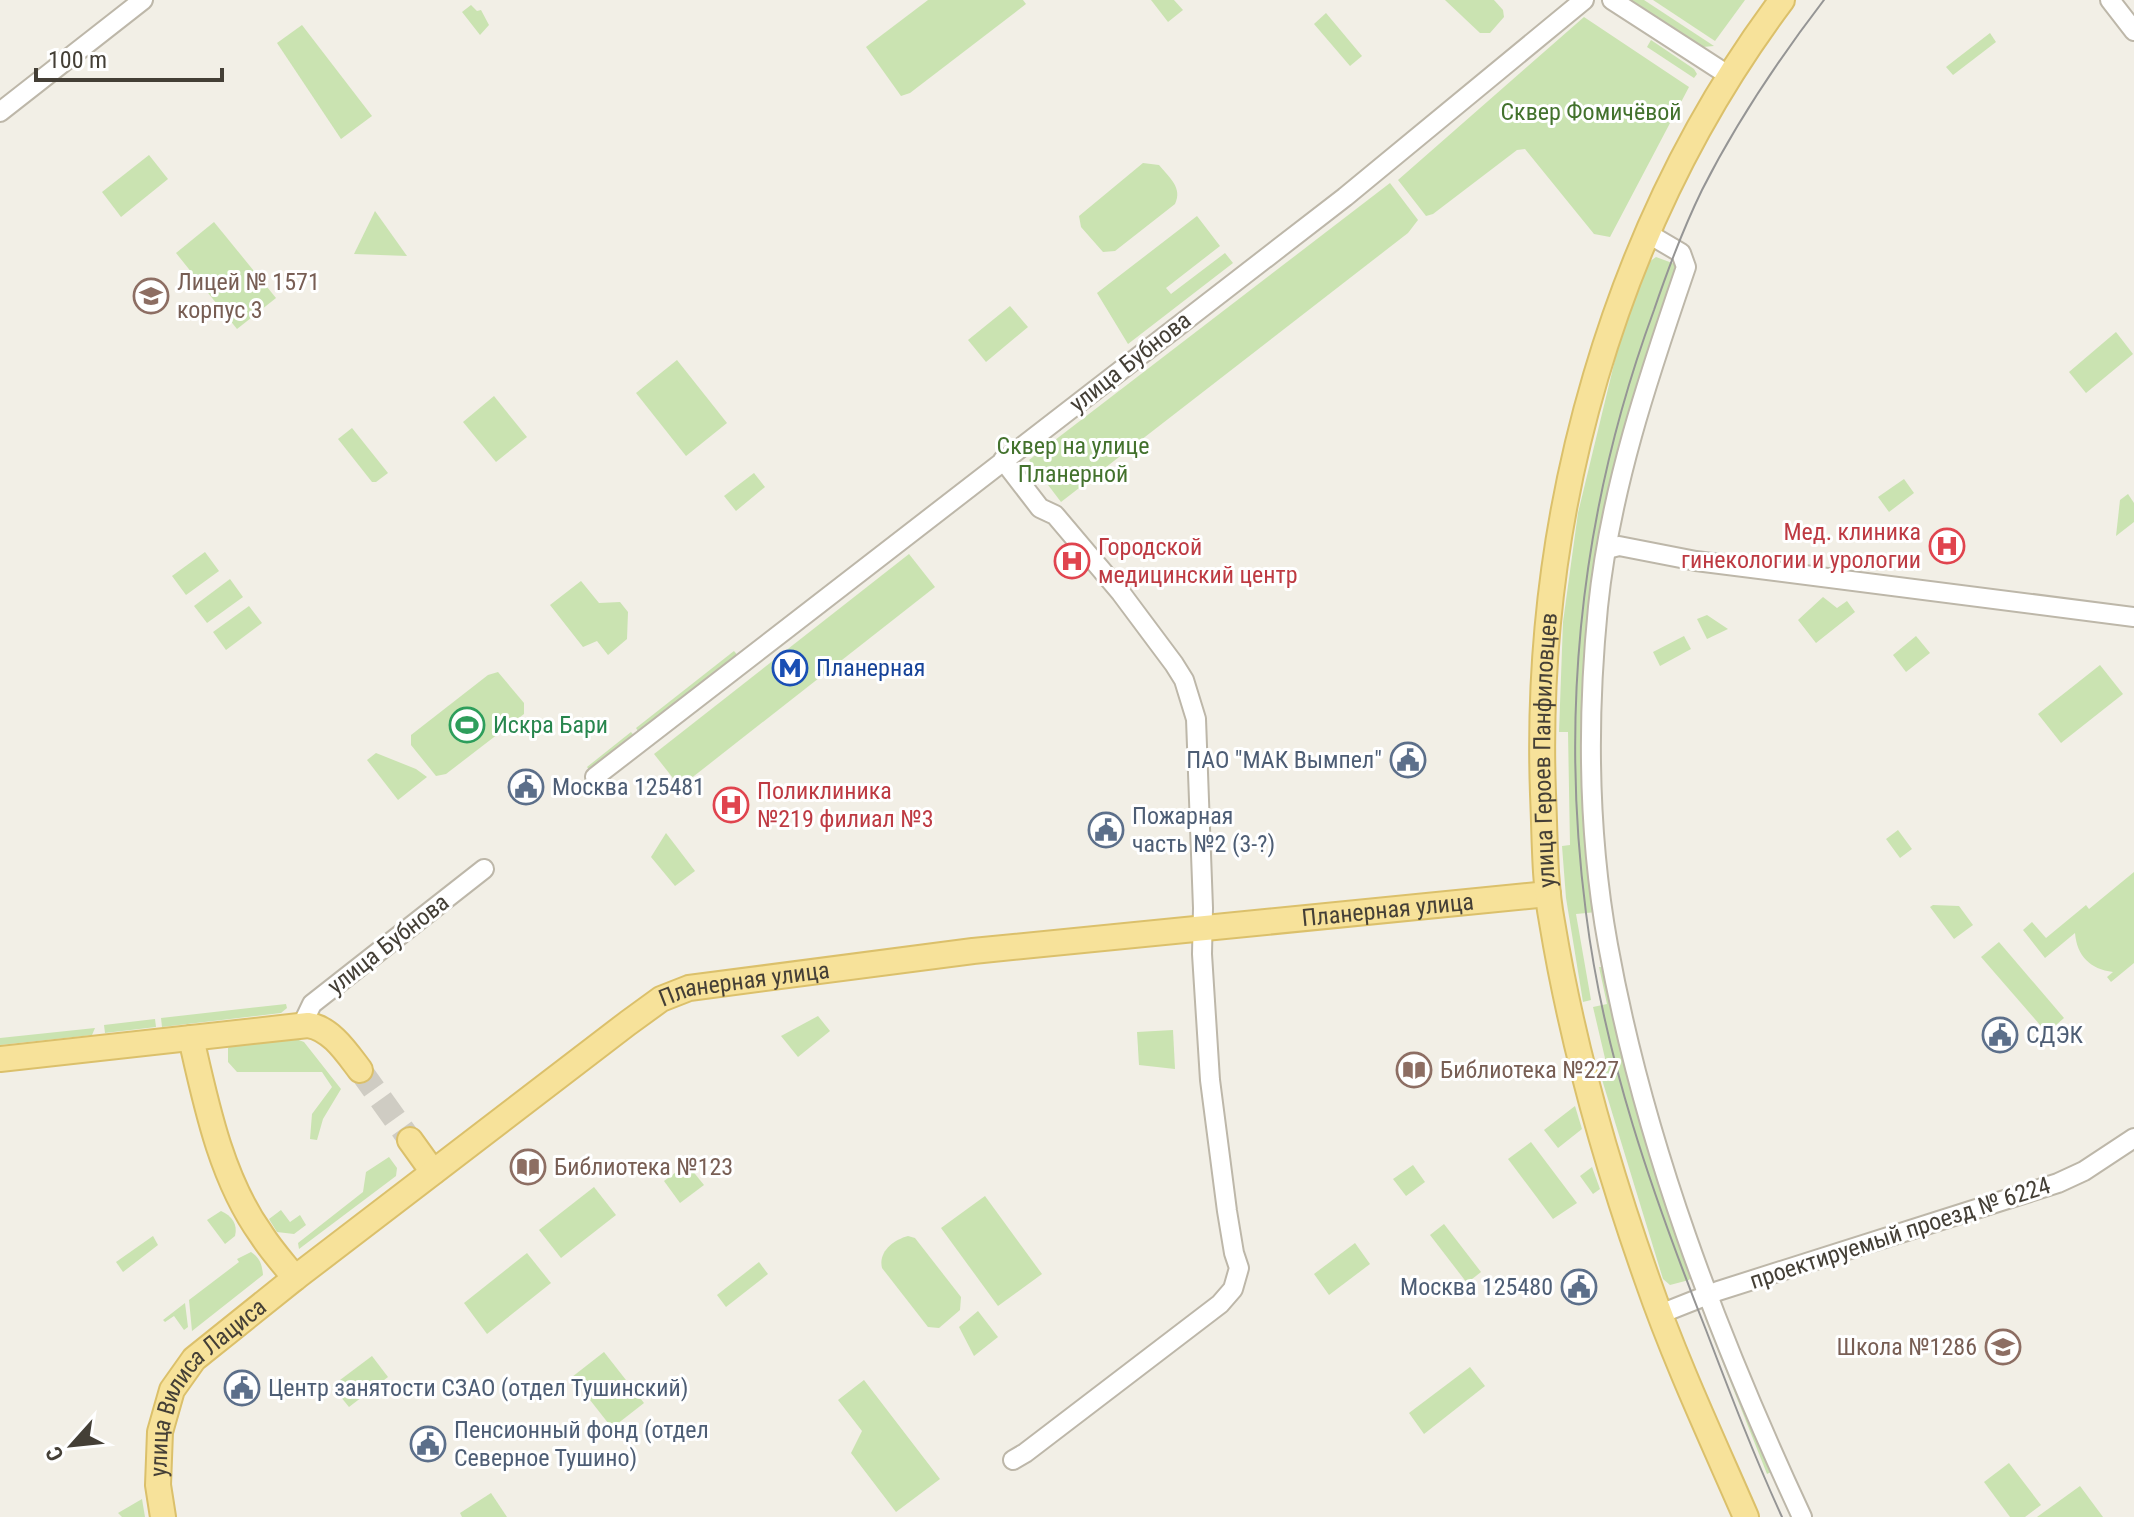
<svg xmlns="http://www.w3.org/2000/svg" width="2134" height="1517" font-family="'Roboto Condensed',sans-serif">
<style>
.green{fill:#cae3b1}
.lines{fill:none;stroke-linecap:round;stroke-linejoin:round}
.major-tunnel{stroke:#cfccc3;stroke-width:24;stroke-dasharray:24 12;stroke-linecap:butt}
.minor-casing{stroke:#bdb7a9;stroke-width:22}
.major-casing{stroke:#dbc06b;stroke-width:28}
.minor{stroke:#fff;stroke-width:18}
.major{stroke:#f7e29a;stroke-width:24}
.tram{stroke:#959595;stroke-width:2}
.labels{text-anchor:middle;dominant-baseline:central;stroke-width:6;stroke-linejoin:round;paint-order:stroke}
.park-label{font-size:24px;fill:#43722d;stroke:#fff}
.education-label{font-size:24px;fill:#785e54;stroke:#fff;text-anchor:start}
.street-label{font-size:24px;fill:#443f36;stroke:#fff}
.health-label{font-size:24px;fill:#be3a42;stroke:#fff;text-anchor:start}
.transit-label{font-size:24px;fill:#164399;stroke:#fff;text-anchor:start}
.leisure-label{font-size:24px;fill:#27864d;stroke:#fff;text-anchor:start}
.service-label{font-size:24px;fill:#4e5e75;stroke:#fff;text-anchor:start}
</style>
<rect width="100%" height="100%" fill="#f2efe6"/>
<g class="green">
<path d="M928,0h95l3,4 -116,89 -9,3 -35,-49z"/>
<path d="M1151,0h23l9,10 -15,12z"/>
<path d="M1445,0h49l9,10 1,7 -14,16h-10z"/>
<path d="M1627,0h17l70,46 -11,1 -9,-3z"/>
<path d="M1653,0h92l-30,41z"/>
<path d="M471,5l6,6 4,-1 8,15 -9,10 -18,-23z"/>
<path d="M1326,13l36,43 -12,10 -36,-42z"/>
<path d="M1584,17l105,70 -79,150 -16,-3 -69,-85 -8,1 -84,64 -7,2 -28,-36z"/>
<path d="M302,25l70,91 -31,23 -64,-96z"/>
<path d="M1990,33l6,9 -43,33 -7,-8z"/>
<path d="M1651,40l43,29 3,5 -3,4 -47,-31z"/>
<path d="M149,155l19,24 -47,38 -19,-25z"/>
<path d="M1143,163l16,2c10,12 24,23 16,39l-60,47 -12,1 -22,-25 -2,-11z"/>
<path d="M1390,183l28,37 -10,13 -347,269 -32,-42z"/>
<path d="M375,211l32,45 -53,-2z"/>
<path d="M1197,216l23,30 -54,42 5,6 54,-41 8,10 -105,81 -31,-51z"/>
<path d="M214,222l62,76 -39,31 -61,-76z"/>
<path d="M1656,257l19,7v14l-77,296 -1,338 -21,2 15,86 -8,2 -17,-104 -4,-52 8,-1 -2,-113h-9l4,-110 15,-109 43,-178 28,-73z"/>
<path d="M1010,306l18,21 -42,35 -18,-22z"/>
<path d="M2116,332l17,22 -47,39 -17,-21z"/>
<path d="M677,360l50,63 -41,33 -50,-63z"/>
<path d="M494,396l33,41 -31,25 -33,-40z"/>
<path d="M352,428l36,45 -12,9h-4l-34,-43z"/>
<path d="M754,473l11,14 -29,24 -12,-15z"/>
<path d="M1904,479l10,14 -25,19 -11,-15z"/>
<path d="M2128,494l6,9v19l-18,14 4,-36z"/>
<path d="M205,552l14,19 -33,24 -14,-19z"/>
<path d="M909,554l26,33 -255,200 -26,-33z"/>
<path d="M230,579l13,18 -36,26 -13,-17z"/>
<path d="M581,581l18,22 21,-1 8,10 -1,27 -19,16 -11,-14 -14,6 -33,-42z"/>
<path d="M1823,597l14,11 10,-7 8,11 -39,31 -18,-23z"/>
<path d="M249,606l13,17 -36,27 -13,-18z"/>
<path d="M1707,615l21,14 -21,10 -10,-20z"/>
<path d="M1684,636l7,13 -31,17 -7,-14z"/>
<path d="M1916,636l14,17 -24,19 -13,-17z"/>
<path d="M734,651l5,6 -99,77 -4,-6z"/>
<path d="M2100,665l23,29 -62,49 -23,-29z"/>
<path d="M498,672l26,31v11l-78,60 -10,2 -25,-31v-10l77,-60z"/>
<path d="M631,732l5,6 -45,34 -4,-5z"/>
<path d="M376,753l40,16 11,8 -29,23 -31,-40z"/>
<path d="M1898,830l14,19 -12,9 -14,-19z"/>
<path d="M666,833l29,38 -20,15 -24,-29z"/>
<path d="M2134,872v91l-23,19 -4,-5 6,-5c-23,-3 -36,-16 -38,-39l-30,25 -22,-28 9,-8 14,16 40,-33 3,4z"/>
<path d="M1933,905l26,1 14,19 -19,14 -24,-32z"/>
<path d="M1999,942l65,76 -17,15 -66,-76z"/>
<path d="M1599,967h7l87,308 -4,5 -19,5 -7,-6 -63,-206 8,-2 -15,-64 14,-3z"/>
<path d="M286,1004l1,4 -6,5 -119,14 -1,-9z"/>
<path d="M818,1016l12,15 -32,26 -17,-21z"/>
<path d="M155,1019l1,8 -51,6 -1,-8z"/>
<path d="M95,1028l-3,7 -92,10v-7z"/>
<path d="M1173,1030l2,39 -36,-4 -2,-33z"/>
<path d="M296,1039l8,3 37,47 -18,30 -6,21 -7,-1 2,-25 20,-27 -10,-15h-85l-9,-10v-14l6,-5z"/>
<path d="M1575,1106l7,23 -24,19 -14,-18z"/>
<path d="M1531,1142l46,61 -24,16 -45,-60z"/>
<path d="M389,1157l8,11 -1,8 -97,73 -1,-6 65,-51 3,-20z"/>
<path d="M687,1164l17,21 -24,18 -16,-22z"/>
<path d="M1413,1165l12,17 -19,14 -13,-17z"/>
<path d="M1592,1167l8,22 -7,5 -13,-18z"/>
<path d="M594,1187l22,28 -55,43 -22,-28z"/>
<path d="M985,1196l57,78 -44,32 -57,-78z"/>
<path d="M281,1210l9,12 10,-7 6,10 -12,9 -17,-2 -8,-13z"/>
<path d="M221,1211c11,5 17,13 14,25l-10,8 -18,-24z"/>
<path d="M1444,1224l37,48 -14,11 -37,-48z"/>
<path d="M153,1236l5,9 -35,27 -7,-10z"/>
<path d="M908,1236l7,2 46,59 -1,13 -21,18 -11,-1 -46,-59c-4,-16 11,-28 26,-32z"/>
<path d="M1355,1243l15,21 -41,31 -15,-21z"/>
<path d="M251,1252c9,6 11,12 12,23l-71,56 -3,-31 50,-38 -2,-3z"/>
<path d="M527,1253l24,30 -64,51 -23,-31z"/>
<path d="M759,1262l9,12 -42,33 -9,-12z"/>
<path d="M185,1303l3,24 -4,3 -10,-14 -9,6 -2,-2z"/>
<path d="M978,1311l20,26 -24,19 -15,-29z"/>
<path d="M1710,1315l63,156 -6,3 -62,-156z"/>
<path d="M604,1352l40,51 -32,25 -40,-51z"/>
<path d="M372,1356l16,21 -39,30 -17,-21z"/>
<path d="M1470,1367l15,19 -61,48 -15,-21z"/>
<path d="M864,1380l76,99 -44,33 -45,-59 11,-22 -24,-31z"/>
<path d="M2009,1463l32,42 -16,12h-15l-26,-35z"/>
<path d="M2080,1486l23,31h-66z"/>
<path d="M491,1493l16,24h-45l-2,-4z"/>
<path d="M142,1499l3,18h-23l-4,-4z"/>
</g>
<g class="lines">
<path class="major-tunnel" d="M360,1070l50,70"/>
<g class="minor-casing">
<g id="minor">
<path d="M1612,0l116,75"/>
<path d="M2110,0l24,31"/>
<path d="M0,112l143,-112"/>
<path d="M1647,233l34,20 5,14c-38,111 -76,223 -88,340 -11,111 -10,228 10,338 36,199 109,389 194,572"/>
<path d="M1003,460l37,48 15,7 66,78 53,71 10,16 12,39 7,189 -1,46 8,126 17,131 7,42 5,15 -6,21 -13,15 -195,149 -12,7"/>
<path d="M1607,549l12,-3 77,15 438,56"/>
<path d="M595,777l750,-580 239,-197"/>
<path d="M302,1025l10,-21 172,-135"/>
<path d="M1660,1314l58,-23 340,-108 26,-12 50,-33"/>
</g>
</g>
<g class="major-casing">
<g id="major">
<path d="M191,1038c15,66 30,140 70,196 10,16 23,30 34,44"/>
<path d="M0,1059l308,-34c23,3 39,28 52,45"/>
<path d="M410,1140l23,32"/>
<path id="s1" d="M163,1517l-5,-32 2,-53 12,-42 22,-31 101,-81 333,-255 33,-24 28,-11 284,-37 575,-57"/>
<path id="s2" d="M1746,1517c-34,-78 -71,-157 -99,-238 -41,-116 -75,-236 -95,-357 -8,-42 -7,-86 -9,-128 -10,-279 71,-570 239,-794"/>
</g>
</g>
<use href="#minor" class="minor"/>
<use href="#major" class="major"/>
<path class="tram" d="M1782,1517c-28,-61 -52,-124 -76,-187 -53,-134 -102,-273 -120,-417 -27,-208 -4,-407 68,-603 14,-41 29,-81 48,-120 34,-67 76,-130 122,-190"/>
</g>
<defs>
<g id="school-ring" transform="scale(1.8)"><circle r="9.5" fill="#fff" stroke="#8d6e63" stroke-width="1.5"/><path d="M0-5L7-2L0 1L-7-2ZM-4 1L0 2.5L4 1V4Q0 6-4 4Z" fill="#8d6e63"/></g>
<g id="hospital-ring" transform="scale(1.8)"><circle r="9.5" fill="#fff" stroke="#e0444e" stroke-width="1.5"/><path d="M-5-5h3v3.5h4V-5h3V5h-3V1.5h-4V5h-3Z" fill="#e0444e"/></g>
<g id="metro-ring" transform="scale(1.8)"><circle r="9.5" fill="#fff" stroke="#1a4fb4" stroke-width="1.5"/><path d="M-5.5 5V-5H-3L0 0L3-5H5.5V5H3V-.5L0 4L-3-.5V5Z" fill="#1a4fb4"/></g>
<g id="stadium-ring" transform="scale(1.8)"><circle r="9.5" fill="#fff" stroke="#2e9e5b" stroke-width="1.5"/><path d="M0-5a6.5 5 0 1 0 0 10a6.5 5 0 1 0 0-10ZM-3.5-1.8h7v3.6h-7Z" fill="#2e9e5b"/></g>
<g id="civic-ring" transform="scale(1.8)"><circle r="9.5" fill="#fff" stroke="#5c6f8a" stroke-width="1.5"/><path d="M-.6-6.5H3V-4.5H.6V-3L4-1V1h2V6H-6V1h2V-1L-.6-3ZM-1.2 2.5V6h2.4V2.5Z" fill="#5c6f8a"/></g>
<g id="library-ring" transform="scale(1.8)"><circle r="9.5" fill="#fff" stroke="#8d6e63" stroke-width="1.5"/><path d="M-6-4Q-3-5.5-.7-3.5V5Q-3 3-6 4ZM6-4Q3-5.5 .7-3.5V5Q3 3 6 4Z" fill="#8d6e63"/></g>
</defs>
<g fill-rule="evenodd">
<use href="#school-ring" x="151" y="296"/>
<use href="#hospital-ring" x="1947" y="546"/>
<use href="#hospital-ring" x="1072" y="561"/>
<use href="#metro-ring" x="790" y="668"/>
<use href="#stadium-ring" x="467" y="725"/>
<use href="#civic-ring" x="1408" y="760"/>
<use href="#civic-ring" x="526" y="787"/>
<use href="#hospital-ring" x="731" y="805"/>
<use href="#civic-ring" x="1106" y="830"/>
<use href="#civic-ring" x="2000" y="1035"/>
<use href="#library-ring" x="1414" y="1070"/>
<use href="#library-ring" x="528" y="1167"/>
<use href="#civic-ring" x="1579" y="1287"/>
<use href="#school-ring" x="2003" y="1347"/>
<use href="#civic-ring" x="242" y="1388"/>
<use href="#civic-ring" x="428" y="1444"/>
</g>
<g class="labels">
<g class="park-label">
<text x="1591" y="112">Сквер Фомичёвой</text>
<text x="1073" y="446">Сквер на улице<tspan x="1073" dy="28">Планерной</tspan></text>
</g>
<g class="education-label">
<text x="177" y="282">Лицей № 1571<tspan x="177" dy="28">корпус 3</tspan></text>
<text x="1440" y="1070">Библиотека №227</text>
<text x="554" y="1167">Библиотека №123</text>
<text x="1977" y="1347" text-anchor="end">Школа №1286</text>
</g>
<g class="street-label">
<text transform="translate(1130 362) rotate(-38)">улица Бубнова</text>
<text stroke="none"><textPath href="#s2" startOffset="800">улица Героев Панфиловцев</textPath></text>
<text stroke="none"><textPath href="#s1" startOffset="1490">Планерная улица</textPath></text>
<text transform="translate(388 944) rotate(-38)">улица Бубнова</text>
<text stroke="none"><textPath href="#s1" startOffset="842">Планерная улица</textPath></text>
<text transform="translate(1900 1233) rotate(-18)">проектируемый проезд № 6224</text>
<text stroke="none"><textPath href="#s1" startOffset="148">улица Вилиса Лациса</textPath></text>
</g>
<g class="health-label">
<text x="1921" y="532" text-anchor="end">Мед. клиника<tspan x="1921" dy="28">гинекологии и урологии</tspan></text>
<text x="1098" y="547">Городской<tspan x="1098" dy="28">медицинский центр</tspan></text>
<text x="757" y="791">Поликлиника<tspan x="757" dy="28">№219 филиал №3</tspan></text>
</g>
<g class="transit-label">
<text x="816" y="668">Планерная</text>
</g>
<g class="leisure-label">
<text x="493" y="725">Искра Бари</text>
</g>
<g class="service-label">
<text x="1382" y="760" text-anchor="end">ПАО "МАК Вымпел"</text>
<text x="552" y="787">Москва 125481</text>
<text x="1132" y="816">Пожарная<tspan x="1132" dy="28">часть №2 (3-?)</tspan></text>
<text x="2026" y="1035">СДЭК</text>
<text x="1553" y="1287" text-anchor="end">Москва 125480</text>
<text x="268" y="1388">Центр занятости СЗАО (отдел Тушинский)</text>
<text x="454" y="1430">Пенсионный фонд (отдел<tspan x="454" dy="28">Северное Тушино)</tspan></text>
</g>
</g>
<g transform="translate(72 1445) rotate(243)" stroke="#ffffff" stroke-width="6" paint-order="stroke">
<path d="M0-6L14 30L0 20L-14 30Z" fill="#443f36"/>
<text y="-12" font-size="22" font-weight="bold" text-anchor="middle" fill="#443f36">С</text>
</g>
<path d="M36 68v12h186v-12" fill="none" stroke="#443f36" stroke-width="4"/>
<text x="48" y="68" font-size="24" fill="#443f36" stroke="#ffffff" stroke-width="6" paint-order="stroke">100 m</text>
</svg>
